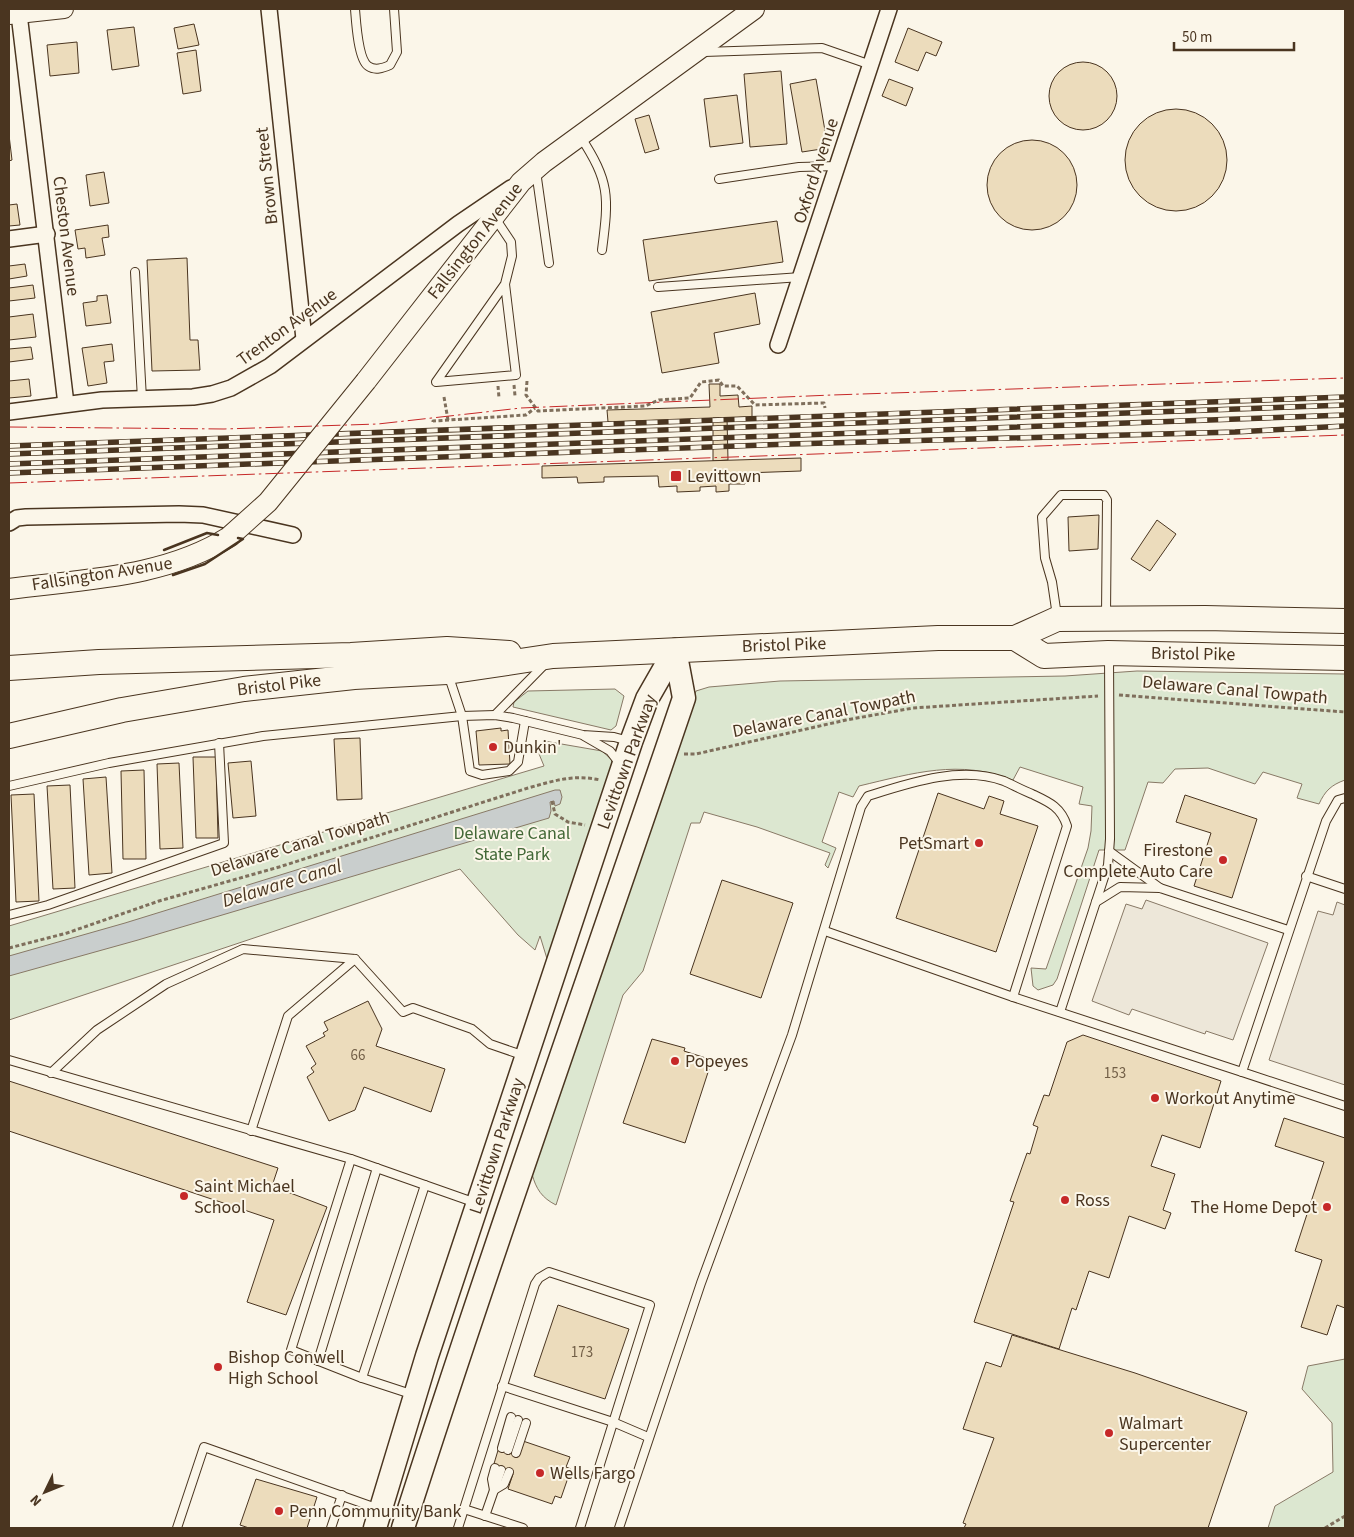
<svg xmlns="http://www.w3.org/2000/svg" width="1354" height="1537" font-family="'Source Sans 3',sans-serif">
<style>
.green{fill:#dce7d0;stroke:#887966}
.parking{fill:#ede7d9;stroke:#887966}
.water{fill:#c9cecd;stroke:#887966}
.building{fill:#ecdcbc;stroke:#4a3520}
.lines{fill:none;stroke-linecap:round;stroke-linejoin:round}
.service-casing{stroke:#4a3520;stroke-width:10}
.minor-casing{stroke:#4a3520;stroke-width:18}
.tertiary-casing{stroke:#4a3520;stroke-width:20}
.secondary-casing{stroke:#4a3520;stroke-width:22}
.primary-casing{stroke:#4a3520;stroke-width:25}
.trunk-casing{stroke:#4a3520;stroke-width:26}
.path{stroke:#7f6f5c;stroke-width:3;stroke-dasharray:4 2.5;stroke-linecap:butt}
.service{stroke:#fbf6e9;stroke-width:8}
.minor{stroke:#fbf6e9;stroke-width:15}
.tertiary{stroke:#fbf6e9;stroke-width:18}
.secondary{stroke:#fbf6e9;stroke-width:20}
.primary{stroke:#fbf6e9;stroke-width:22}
.trunk{stroke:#fbf6e9;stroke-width:24}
.rail-casing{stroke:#4a3520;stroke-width:5.5}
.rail{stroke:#fbf6e9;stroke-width:4;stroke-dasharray:11;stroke-linecap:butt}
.secondary-bridge-casing{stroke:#4a3520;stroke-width:22;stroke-linecap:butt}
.secondary-bridge{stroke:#fbf6e9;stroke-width:20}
.wall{stroke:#4a3520;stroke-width:2.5}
.power{stroke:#c62828;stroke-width:1;stroke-dasharray:18 4 2.5 4;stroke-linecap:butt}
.poi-dot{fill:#c62828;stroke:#fbf6e9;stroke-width:2}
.labels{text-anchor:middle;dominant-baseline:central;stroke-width:4;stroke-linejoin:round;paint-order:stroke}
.number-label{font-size:15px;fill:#725f47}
.street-label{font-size:18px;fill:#4a3520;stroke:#fbf6e9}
.poi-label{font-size:18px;fill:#4a3520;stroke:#fbf6e9;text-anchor:start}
.park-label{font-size:18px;fill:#436837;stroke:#fbf6e9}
.water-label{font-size:19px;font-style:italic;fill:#4a3520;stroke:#fbf6e9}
</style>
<rect width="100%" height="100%" fill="#fbf6e9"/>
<g class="green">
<path d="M1137,671l208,3v106c-14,5 -20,11 -26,24l-22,-6 5,-14 -39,-12 -8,12 -47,-16 -33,1 -12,14 -15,-1 -23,68h-26l-42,129 -4,6 -15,5 -5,-4 -2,-18 15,1 42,-121 3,-17 1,-25 -13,-2 4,-17 -63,-20 -7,13c-54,-21 -99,-7 -154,6l-6,11 -14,-5 -17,50 14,6 -8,20 -3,-3 5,-12 -73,-26 -53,-15 -4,11h-9l-48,148 -20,24 -67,210c-14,-7 -20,-16 -24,-31l124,-359 40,-124 13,-4 71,-6 285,-5z"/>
<path d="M615,689l9,7 -8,30 -5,4 -98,-23 1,-5 14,-11z"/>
<path d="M544,741l58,10 10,9 1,11 -65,191 -8,-26 -5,14 -17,-15 -58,-66 -451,151v-94l535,-160 -7,-17z"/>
<path d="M1345,1359v169h-77l7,-22 58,-34 -1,-49 -30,-34 6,-23z"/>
</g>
<g class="parking">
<path d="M1146,900l122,43 -35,97 -27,-9 -1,3 -73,-25 -3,6 -37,-14 34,-97 16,5z"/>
<path d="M1337,902l8,3v180l-76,-25 49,-149 15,4z"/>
</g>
<path class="water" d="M555,790h5l2,7 -2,7 -5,2 -1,-5 -4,1 1,9 -2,7 -411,122 -129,36v-20l116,-33z"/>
<g class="building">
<path d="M194,24l5,21 -21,4 -4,-21z"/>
<path d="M134,27l5,39 -27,4 -5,-40z"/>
<path d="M908,28l34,14 -6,14 -10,-4 -8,19 -23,-9z"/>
<path d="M77,42l2,31 -29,3 -3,-31z"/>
<path d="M196,50l5,41 -18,3 -6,-41z"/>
<circle cx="1083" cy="96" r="34"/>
<path d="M781,71l6,73 -37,3 -6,-73z"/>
<path d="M816,79l12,69 -26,4 -12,-68z"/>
<path d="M889,79l24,9 -7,18 -24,-10z"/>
<path d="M737,95l6,48 -33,4 -6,-48z"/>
<circle cx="1176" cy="160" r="51"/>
<path d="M649,115l10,34 -14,4 -10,-34z"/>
<path d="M9,135l3,25 -3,1z"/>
<circle cx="1032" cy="185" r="45"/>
<path d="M104,172l5,31 -19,3 -4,-31z"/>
<path d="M17,204l3,21 -11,1v-21z"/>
<path d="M777,221l6,41 -134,19 -6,-41z"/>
<path d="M108,225l1,12 -7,1 3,17 -19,3 -1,-10 -7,1 -3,-19z"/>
<path d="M187,258l3,82h8l2,30 -48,1 -5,-111z"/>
<path d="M25,264l2,12 -18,3v-13z"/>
<path d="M33,285l2,13 -26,3v-13z"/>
<path d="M755,293l5,31 -46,9 5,30 -57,10 -11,-61z"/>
<path d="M107,295l4,28 -25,3 -3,-23 14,-2v-5z"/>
<path d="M33,314l3,23 -27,3v-23z"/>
<path d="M112,344l2,17 -10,1 3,21 -19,3 -6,-38z"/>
<path d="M31,347l2,12 -24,3v-13z"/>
<path d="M29,379l2,17 -22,2v-17z"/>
<path d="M709,384h11v12l18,-1 1,12 13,-1v11l-144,5 -1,-12 103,-3z"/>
<path d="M713,418h14l1,42 -15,1z"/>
<path d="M801,458v13l-56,2v11h-16v7l-13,1v-6l-16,1v4l-23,1v-6l-18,1 -1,-11 -54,1v5l-26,1 -1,-6 -35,1v-12z"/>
<path d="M1099,515l-1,34 -29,2 -1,-34z"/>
<path d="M1157,520l19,14 -26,37 -19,-12z"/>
<path d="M501,728v3l7,-1 2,34 -31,1 -3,-34z"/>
<path d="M360,738l2,61 -25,1 -3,-61z"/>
<path d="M193,757h23l2,81h-22z"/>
<path d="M251,761l5,55 -23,2 -5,-55z"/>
<path d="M179,763l4,85 -23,1 -3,-85z"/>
<path d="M144,770l2,89h-23l-2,-88z"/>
<path d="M106,777l6,96 -23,2 -6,-96z"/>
<path d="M70,785l5,103 -22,1 -6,-103z"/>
<path d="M938,793l46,16 5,-13 15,5 -4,13 38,12 -42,126 -100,-34z"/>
<path d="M34,794l5,107 -23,1 -5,-107z"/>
<path d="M1185,795l72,24 -25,79 -38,-12 17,-53 -35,-11z"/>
<path d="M722,880l71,23 -32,95 -71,-24z"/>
<path d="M368,1001l14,28 -6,17 69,23 -14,43 -67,-25 -9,23 -26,11 -22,-44 7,-5 -3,-4 5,-4 -10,-18 19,-10 -2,-3 5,-3 -4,-8z"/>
<path d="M1083,1035l138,46 -21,67 -38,-13 -11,31 24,8 -12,36 8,3 -6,16 -36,-13 -20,62 -20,-7 -13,39 -4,-2 -13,41 -85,-27 40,-120 -4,-1 17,-48 3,1 8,-27 -5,-2 11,-30 5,1 18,-54z"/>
<path d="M652,1039l33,9 -1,3 28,9 -27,83 -62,-20z"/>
<path d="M9,1081l269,87 -6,18 55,21 -41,108 -39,-13 27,-82 -265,-89z"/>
<path d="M1284,1118l61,20v170l-8,-3 -10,30 -26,-8 21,-67 -27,-9 29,-89 -49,-16z"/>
<path d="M558,1305l71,24 -24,70 -71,-23z"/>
<path d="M1012,1335l123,38 112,39 -39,116h-244l2,-4 -3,-1 31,-85 -31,-9 23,-67 15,5z"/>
<path d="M523,1441l47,16 -4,10 5,2 -10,29 -6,-2 -3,8 -44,-15 5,-15 -20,-7 6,-20 19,7z"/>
<path d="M256,1479l61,18 -10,31h-58l-9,-3z"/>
</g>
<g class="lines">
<g class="service-casing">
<g id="service">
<path d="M355,9c1,12 3,50 13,57 7,5 15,2 22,-1l7,-13 -3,-43"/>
<path d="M704,52l118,-4 49,17"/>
<path d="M580,136c30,46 29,60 22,114"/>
<path d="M536,171l13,92"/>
<path d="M719,179l80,-12 39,-1"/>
<path d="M495,218l16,24 1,14 -7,28 11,91 -80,7 69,-98"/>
<path d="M135,272l7,127"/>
<path d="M658,287l143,-10"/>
<path d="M1057,616l-5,-34 -7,-24 -3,-41 19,-22h43l3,5 -1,116"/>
<path d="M448,674l14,42 8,55 12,4 27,-4 9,-9 7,-41"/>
<path d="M495,715l51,-52"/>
<path d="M584,736l26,15 10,13"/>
<path d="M9,786l100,-23 154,-27 199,-20 33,-1 18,3 70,17 31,2 15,4"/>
<path d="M1345,798l-7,2 -12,21 -84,251 103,34"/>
<path d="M1109,851l51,37"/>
<path d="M1306,876l39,13"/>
<path d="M1096,902l24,-15 40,1 128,42"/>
<path d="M9,915l39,-10 176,-62 -5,-100"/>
<path d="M825,931l188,66 229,75"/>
<path d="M1060,1012l48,-147 2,-26 -1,-184"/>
<path d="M9,1060l342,99"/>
<path d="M51,1073l46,-43 69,-46 77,-35 112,10"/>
<path d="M251,1131l37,-115 67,-57 48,53 10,-4 59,21 18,15 35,12"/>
<path d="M318,1361l59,-193"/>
<path d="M362,1378l63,-193"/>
<path d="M502,1386l111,36 35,15"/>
<path d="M414,1395l-52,-17 -71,-28 60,-191 125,44"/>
<path d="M502,1448l9,-31"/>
<path d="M508,1450l10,-30"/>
<path d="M516,1453l10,-30"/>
<path d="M495,1468l-3,11 2,11 10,-6 5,-12"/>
<path d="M485,1516l16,-46"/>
<path d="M177,1528l27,-81 175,62"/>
<path d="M331,1528l11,-33"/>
<path d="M458,1528l6,-19"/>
<path d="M523,1528l-59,-19 71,-225 4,-6 10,-6 101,33 -70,223"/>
<path d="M619,1528l82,-245 91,-248 69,-228 7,-11c41,-13 93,-31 136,-15 9,4 18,9 28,13 17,8 29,13 35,32l-54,171"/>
</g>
</g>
<g class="minor-casing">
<g id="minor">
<path d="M269,9l35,330"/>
<path d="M19,14l47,390"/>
<path d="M9,239l38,-5"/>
<path d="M778,345l111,-336"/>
<path d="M9,412l93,-12 91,-3 19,-3 19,-6 39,-22 188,-142 53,-36"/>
<path d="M9,523l8,-5 9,-1 153,-3 24,1 90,20"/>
</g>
</g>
<g class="tertiary-casing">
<path id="tertiary" d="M9,15l55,-6"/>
</g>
<g class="secondary-casing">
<g id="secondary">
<path d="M366,381l155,-199 23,-20 210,-153"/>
<path d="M9,589c74,-10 155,-11 220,-52"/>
</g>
</g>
<g class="primary-casing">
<g id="primary">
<path d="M375,1528l52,-172 204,-614 16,-43 28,-49"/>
<path d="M403,1528c89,-278 187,-553 281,-830l-9,-48"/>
</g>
</g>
<g class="trunk-casing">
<g id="trunk">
<path d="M1015,638l29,18 64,-3 237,5"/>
<path d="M9,668l90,-6 252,-7 96,-6 62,4"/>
<path d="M9,736l113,-26 122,-21 110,-12 93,-5 106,-16 385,-18h77l42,-19 148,-1 140,3"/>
</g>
</g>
<g class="path">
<path d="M527,381l-1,14 12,16 107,-5 14,-6 31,-2 11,-16 18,-2 4,6h14l18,19 69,-2 1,5"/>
<path d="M514,385l1,11"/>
<path d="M498,386l1,12"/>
<path d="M444,397l4,23"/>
<path d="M433,422v-1l93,-6 9,-7"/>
<path d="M1119,695l226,17"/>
<path d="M684,754h12l150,-34 67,-12 185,-12"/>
<path d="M552,801l3,13 13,8 17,3"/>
<path d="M9,948l58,-15 92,-32 120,-34 249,-79c25,-7 46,-14 72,-8"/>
<path d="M1325,1528l20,-12"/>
</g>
<use href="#service" class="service"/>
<use href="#minor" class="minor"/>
<use href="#tertiary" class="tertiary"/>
<use href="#secondary" class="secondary"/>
<use href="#primary" class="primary"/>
<use href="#trunk" class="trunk"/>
<g class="rail-casing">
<g id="rail">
<path d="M9,446l1336,-49"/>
<path d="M9,454l1336,-49"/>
<path d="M9,464l1336,-49"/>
<path d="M9,473l782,-29 444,-12 110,-6"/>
</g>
</g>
<use href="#rail" class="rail"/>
<g class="secondary-bridge-casing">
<path id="secondary-bridge" d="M229,537l39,-35 98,-121"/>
</g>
<use href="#secondary-bridge" class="secondary-bridge"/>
<g class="wall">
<path d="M164,550l43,-17 11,2"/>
<path d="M173,575l32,-11 38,-25 -5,-1"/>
</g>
<g class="power">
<path d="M9,427l215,2 154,-5 143,-16 311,-13 513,-17"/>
<path d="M9,483l1336,-48"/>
</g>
</g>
<g class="poi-dot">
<rect x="670" y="470" width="12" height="12" rx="2.5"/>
<circle cx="493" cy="747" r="5"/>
<circle cx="979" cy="843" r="5"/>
<circle cx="1223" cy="860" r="5"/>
<circle cx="675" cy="1061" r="5"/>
<circle cx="1155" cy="1098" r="5"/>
<circle cx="184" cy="1196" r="5"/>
<circle cx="1065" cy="1200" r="5"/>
<circle cx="1327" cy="1207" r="5"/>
<circle cx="218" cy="1367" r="5"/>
<circle cx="1109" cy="1433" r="5"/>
<circle cx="540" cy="1473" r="5"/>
<circle cx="279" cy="1511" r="5"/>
</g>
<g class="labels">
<g class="number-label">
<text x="358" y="1055">66</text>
<text x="1115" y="1073">153</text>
<text x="582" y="1352">173</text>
</g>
<g class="street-label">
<text transform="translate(816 171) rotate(-72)">Oxford Avenue</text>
<text transform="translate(267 176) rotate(-96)">Brown Street</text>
<text transform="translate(66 236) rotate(83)">Cheston Avenue</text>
<text transform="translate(475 241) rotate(-52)">Fallsington Avenue</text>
<text transform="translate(287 327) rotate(-36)">Trenton Avenue</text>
<text transform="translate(102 574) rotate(-9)">Fallsington Avenue</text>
<text transform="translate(784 645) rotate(-2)">Bristol Pike</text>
<text transform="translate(1193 654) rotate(1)">Bristol Pike</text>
<text transform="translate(279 685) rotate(-7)">Bristol Pike</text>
<text transform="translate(1235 690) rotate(5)">Delaware Canal Towpath</text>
<text transform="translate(824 714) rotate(-11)">Delaware Canal Towpath</text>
<text transform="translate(627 762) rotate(-70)">Levittown Parkway</text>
<text transform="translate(300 844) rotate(-17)">Delaware Canal Towpath</text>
<text transform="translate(497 1146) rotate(-72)">Levittown Parkway</text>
</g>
<g class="poi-label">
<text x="687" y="476">Levittown</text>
<text x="503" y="747">Dunkin'</text>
<text x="969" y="843" text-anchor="end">PetSmart</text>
<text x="1213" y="850" text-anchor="end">Firestone<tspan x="1213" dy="21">Complete Auto Care</tspan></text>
<text x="685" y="1061">Popeyes</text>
<text x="1165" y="1098">Workout Anytime</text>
<text x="194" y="1186">Saint Michael<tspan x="194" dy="21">School</tspan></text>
<text x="1075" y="1200">Ross</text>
<text x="1317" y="1207" text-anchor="end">The Home Depot</text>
<text x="228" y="1357">Bishop Conwell<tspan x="228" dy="21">High School</tspan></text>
<text x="1119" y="1423">Walmart<tspan x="1119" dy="21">Supercenter</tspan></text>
<text x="550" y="1473">Wells Fargo</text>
<text x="289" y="1511">Penn Community Bank</text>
</g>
<g class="park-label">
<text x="512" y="833">Delaware Canal<tspan x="512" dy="21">State Park</tspan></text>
</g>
<g class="water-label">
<text transform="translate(282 884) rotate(-17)">Delaware Canal</text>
</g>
</g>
<rect width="1354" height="1537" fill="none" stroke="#4a3520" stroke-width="20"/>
<g transform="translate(45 1492) rotate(227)" stroke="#fbf6e9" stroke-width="4" paint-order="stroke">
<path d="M0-4L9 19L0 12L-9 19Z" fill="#4a3520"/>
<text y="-8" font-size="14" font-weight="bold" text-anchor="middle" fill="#4a3520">N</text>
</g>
<path d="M1174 42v8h120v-8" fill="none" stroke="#4a3520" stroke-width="2.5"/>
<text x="1182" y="42" font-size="15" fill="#4a3520" stroke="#fbf6e9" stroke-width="4" paint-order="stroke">50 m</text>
</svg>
